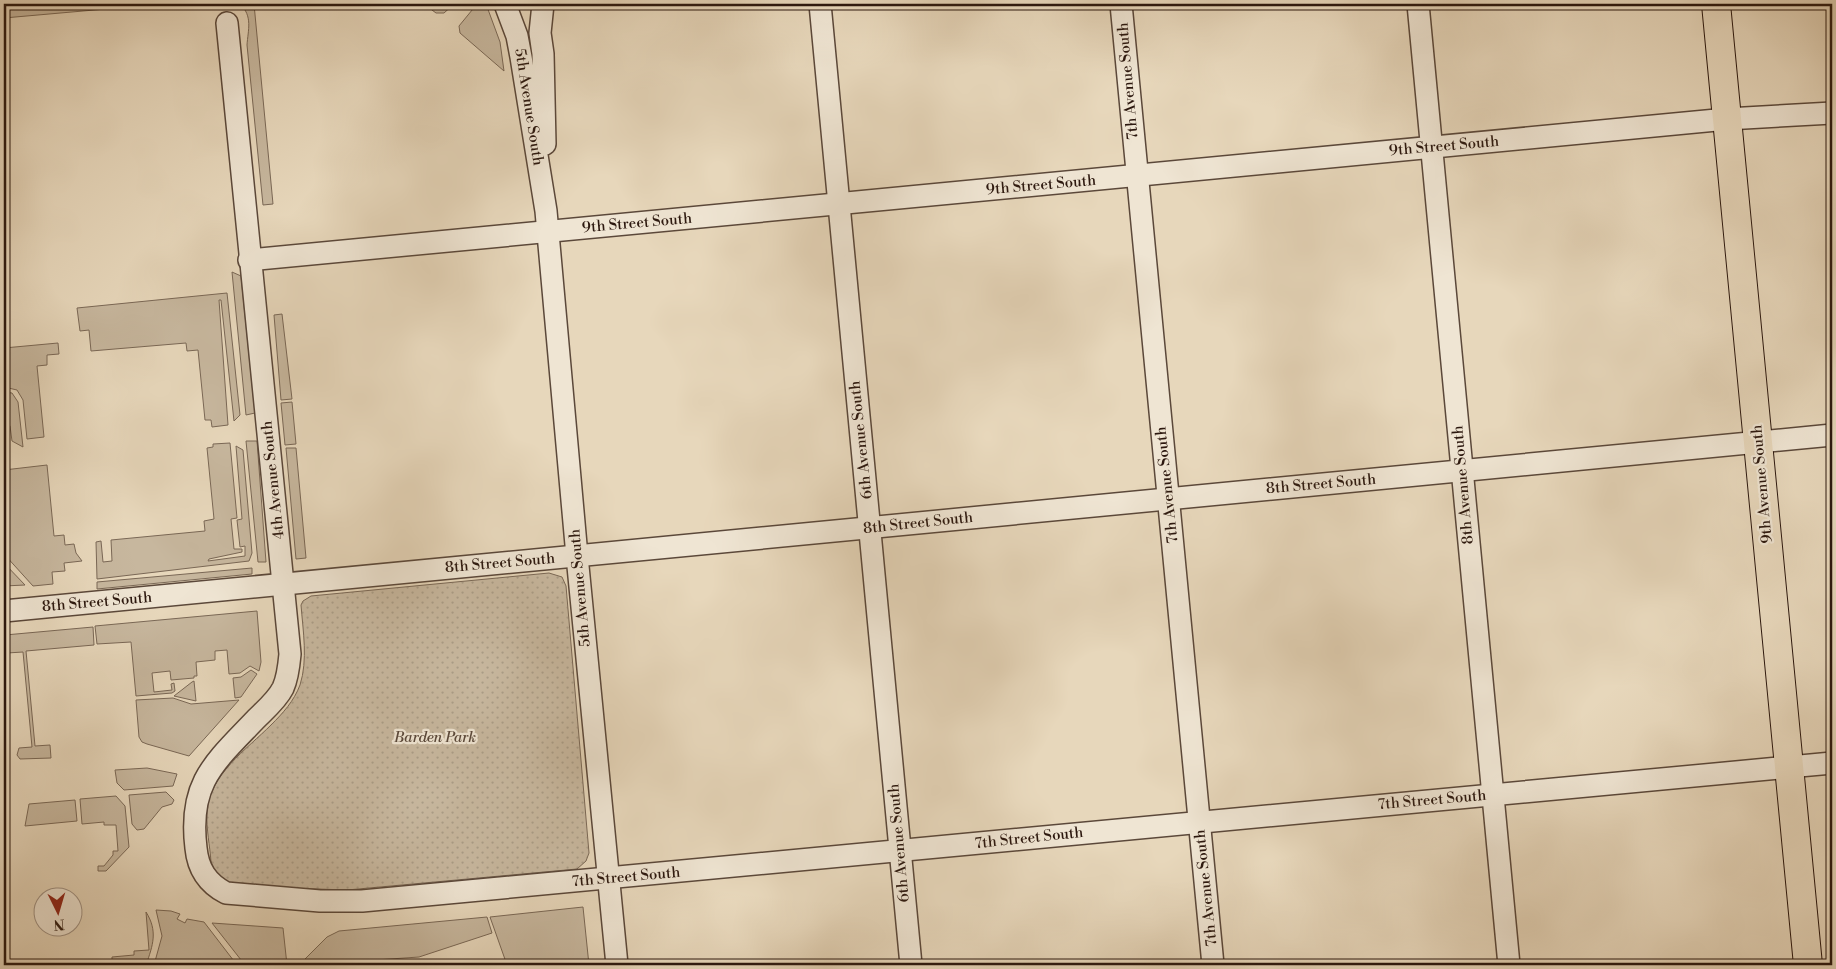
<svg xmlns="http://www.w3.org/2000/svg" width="1836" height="969" font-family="'Libre Bodoni',serif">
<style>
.grass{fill:#c7b79e;stroke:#7a6856}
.park{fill:url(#park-dots);stroke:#7a6856}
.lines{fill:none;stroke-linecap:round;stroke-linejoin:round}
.minor-casing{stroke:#5b483a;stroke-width:24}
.major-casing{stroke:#2c180f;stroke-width:30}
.minor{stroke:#efe5d3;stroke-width:21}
.major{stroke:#e7d7bb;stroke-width:28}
.labels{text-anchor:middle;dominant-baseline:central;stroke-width:4.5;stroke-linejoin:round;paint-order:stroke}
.street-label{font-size:15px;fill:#2c180f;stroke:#efe5d3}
.park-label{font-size:15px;font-style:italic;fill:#5a483a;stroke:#efe5d3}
</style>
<defs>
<pattern id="park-dots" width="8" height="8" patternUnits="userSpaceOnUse" patternTransform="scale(1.25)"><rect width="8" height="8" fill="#c7b79e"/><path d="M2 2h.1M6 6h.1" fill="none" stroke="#ab9d87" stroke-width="1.8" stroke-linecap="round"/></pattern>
</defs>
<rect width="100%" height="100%" fill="#e7d7bb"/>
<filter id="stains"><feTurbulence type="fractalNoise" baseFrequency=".004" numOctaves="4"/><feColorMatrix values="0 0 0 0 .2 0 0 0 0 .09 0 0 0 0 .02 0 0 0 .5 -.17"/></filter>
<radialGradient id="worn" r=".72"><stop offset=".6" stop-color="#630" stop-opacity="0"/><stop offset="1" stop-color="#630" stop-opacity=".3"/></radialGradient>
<g class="grass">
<path d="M4,4h158l-158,14z"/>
<path d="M240,4h14l19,200 -10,1 -16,-160c1,-15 6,-29 -7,-41z"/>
<path d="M424,4h30l-10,9h-8z"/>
<path d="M477,4h9l14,38 4,29 -44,-38 -1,-7z"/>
<path d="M232,272l9,4 14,137 -9,2z"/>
<path d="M227,293l13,122 -6,6 -13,-121h-2l9,125 -16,2 -1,-7h-6l-7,-70 -11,1 -1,-8 -95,8 -2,-21 -9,1 -3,-23z"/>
<path d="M282,314l10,85 -11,1 -7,-85z"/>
<path d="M58,343l1,11 -12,1v10l-10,1 7,71 -17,2 -4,-39 -6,-10 -13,-3v-39z"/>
<path d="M4,392l8,1 6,9 5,45 -11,-6 -2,-15 -4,-5 1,21h-3z"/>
<path d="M292,402l4,42 -11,1 -4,-42z"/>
<path d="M246,441h11l9,121h-8z"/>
<path d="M230,443l7,75 -6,1 3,30h8v3l-33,7 -1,2 37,-5v-10l-5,1 -3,-27 5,-1 -6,-73 7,4 9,103 -3,8 -152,18 -1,-37 5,-1 2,21 9,-1 -1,-21 94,-9 -1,-10 10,-2 -7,-71 6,-1v-3z"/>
<path d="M286,448h10l10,110 -10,1z"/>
<path d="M47,465l7,71 10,-1 1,10 9,-1 2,9 6,8 -18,2 1,8 -13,1 1,12 -20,2 -29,-32v-84z"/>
<path d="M4,563l21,22 -21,1z"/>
<path d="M252,568v6l-155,15v-7z"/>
<path d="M257,611l4,51 -2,9 -9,-5 -10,7 -11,1 -2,-24 -12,1v9l-19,2 1,14h-3v2l-23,2 -1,-9 -18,2 2,19 18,-2 -1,-6 3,-1 1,8 -3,2 -36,3 -5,-54 -34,2 -2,-18z"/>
<path d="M93,627l1,18 -68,6 9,95 15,-1 1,13 -31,1 -3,-4 2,-7 13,-1 -9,-95 -16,1 -2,-18z"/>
<path d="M251,670l6,4 -16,23 -6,1 -2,-20 8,-1z"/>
<path d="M194,681l2,20 -22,-5 18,-14z"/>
<path d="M173,698l18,6 48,-4 -50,56 -42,-12 -5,-2 -3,-5 -3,-37z"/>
<path d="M147,768l30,6 -4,12 -49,4 -7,-7 -2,-13z"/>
<path d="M166,792l8,8 -2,4 -10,3 -18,22 -7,1 -5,-6 -3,-29z"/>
<path d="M116,796l9,10 4,41 -23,24h-8v-5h6l9,-11v-4h5l-2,-26h-12v-3l-22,2 -2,-25z"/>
<path d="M75,800l2,21 -52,5 4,-22z"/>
<path d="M583,907l6,58h-82l-17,-48z"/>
<path d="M156,910l15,1 9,3 -3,5 8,4 2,-4 17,3 33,43h-83l8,-29z"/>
<path d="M146,912c12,19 7,33 0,53h-53l19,-2v-6l22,-2v-4l15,-1z"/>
<path d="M487,917l5,16 -73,24 -115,8v-5l23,-23 12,-6z"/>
<path d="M212,923l71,5 4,37h-42z"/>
</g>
<path class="park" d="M549,573l13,4 4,9 23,267 -3,8 -9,8 -230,21 -58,-2 -65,-6 -11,-13 -2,-7c-1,-16 -5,-33 -4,-50 2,-37 40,-63 64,-87 12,-12 23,-24 29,-40 8,-25 3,-54 1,-80l2,-4 8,-5z"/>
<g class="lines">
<g class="minor-casing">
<g id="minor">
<path d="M505,4l12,32 4,21 25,154 31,345 40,409"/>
<path d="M543,4l-3,29 3,21 2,90"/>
<path d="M820,4l91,961"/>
<path d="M1121,4l92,961"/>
<path d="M1418,4l91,961"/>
<path d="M227,23l63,631c-1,11 -2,23 -7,34 -6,12 -18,22 -27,31 -42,44 -68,64 -60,129 2,21 11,35 30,45l94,8h42l1470,-138"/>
<path d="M249,260l1478,-141 105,-6"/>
<path d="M4,611l1828,-176"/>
</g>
</g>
<g class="major-casing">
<path id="major" d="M1716,4l92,961"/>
</g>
<use href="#minor" class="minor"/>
<use href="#major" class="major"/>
</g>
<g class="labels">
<g class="street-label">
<text transform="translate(1128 81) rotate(-95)">7th Avenue South</text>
<text transform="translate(529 107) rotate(81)">5th Avenue South</text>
<text transform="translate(1444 146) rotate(-5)">9th Street South</text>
<text transform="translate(1041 185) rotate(-5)">9th Street South</text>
<text transform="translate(637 223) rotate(-5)">9th Street South</text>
<text transform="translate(861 440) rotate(-96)">6th Avenue South</text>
<text transform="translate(273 480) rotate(-96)">4th Avenue South</text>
<text transform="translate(1321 484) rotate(-5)">8th Street South</text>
<text transform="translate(1762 484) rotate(-95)">9th Avenue South</text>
<text transform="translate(1167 485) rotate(-96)">7th Avenue South</text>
<text transform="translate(1463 485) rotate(-95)">8th Avenue South</text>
<text transform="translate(918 523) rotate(-6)">8th Street South</text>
<text transform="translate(500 563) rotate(-5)">8th Street South</text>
<text transform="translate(580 588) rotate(-95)">5th Avenue South</text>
<text transform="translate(97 602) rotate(-5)">8th Street South</text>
<text transform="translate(1432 800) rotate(-5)">7th Street South</text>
<text transform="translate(1029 838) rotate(-6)">7th Street South</text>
<text transform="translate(899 843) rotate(-95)">6th Avenue South</text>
<text transform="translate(626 877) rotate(-5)">7th Street South</text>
<text transform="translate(1206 888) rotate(-96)">7th Avenue South</text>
</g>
<g class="park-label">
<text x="435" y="737">Barden Park</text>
</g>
</g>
<rect width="1836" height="969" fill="none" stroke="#e7d7bb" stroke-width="20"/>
<rect x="5" y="5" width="1826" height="959" fill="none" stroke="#2c180f" stroke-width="2.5"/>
<rect x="10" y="10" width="1816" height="949" fill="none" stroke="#2c180f"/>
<g transform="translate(58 912) rotate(175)"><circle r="24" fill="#efe5d3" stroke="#a19385"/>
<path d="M0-4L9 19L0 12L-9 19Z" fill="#8f2418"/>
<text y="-8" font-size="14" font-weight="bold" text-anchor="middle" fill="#2c180f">N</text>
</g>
<rect width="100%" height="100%" filter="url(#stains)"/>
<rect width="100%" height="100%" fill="url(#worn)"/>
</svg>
